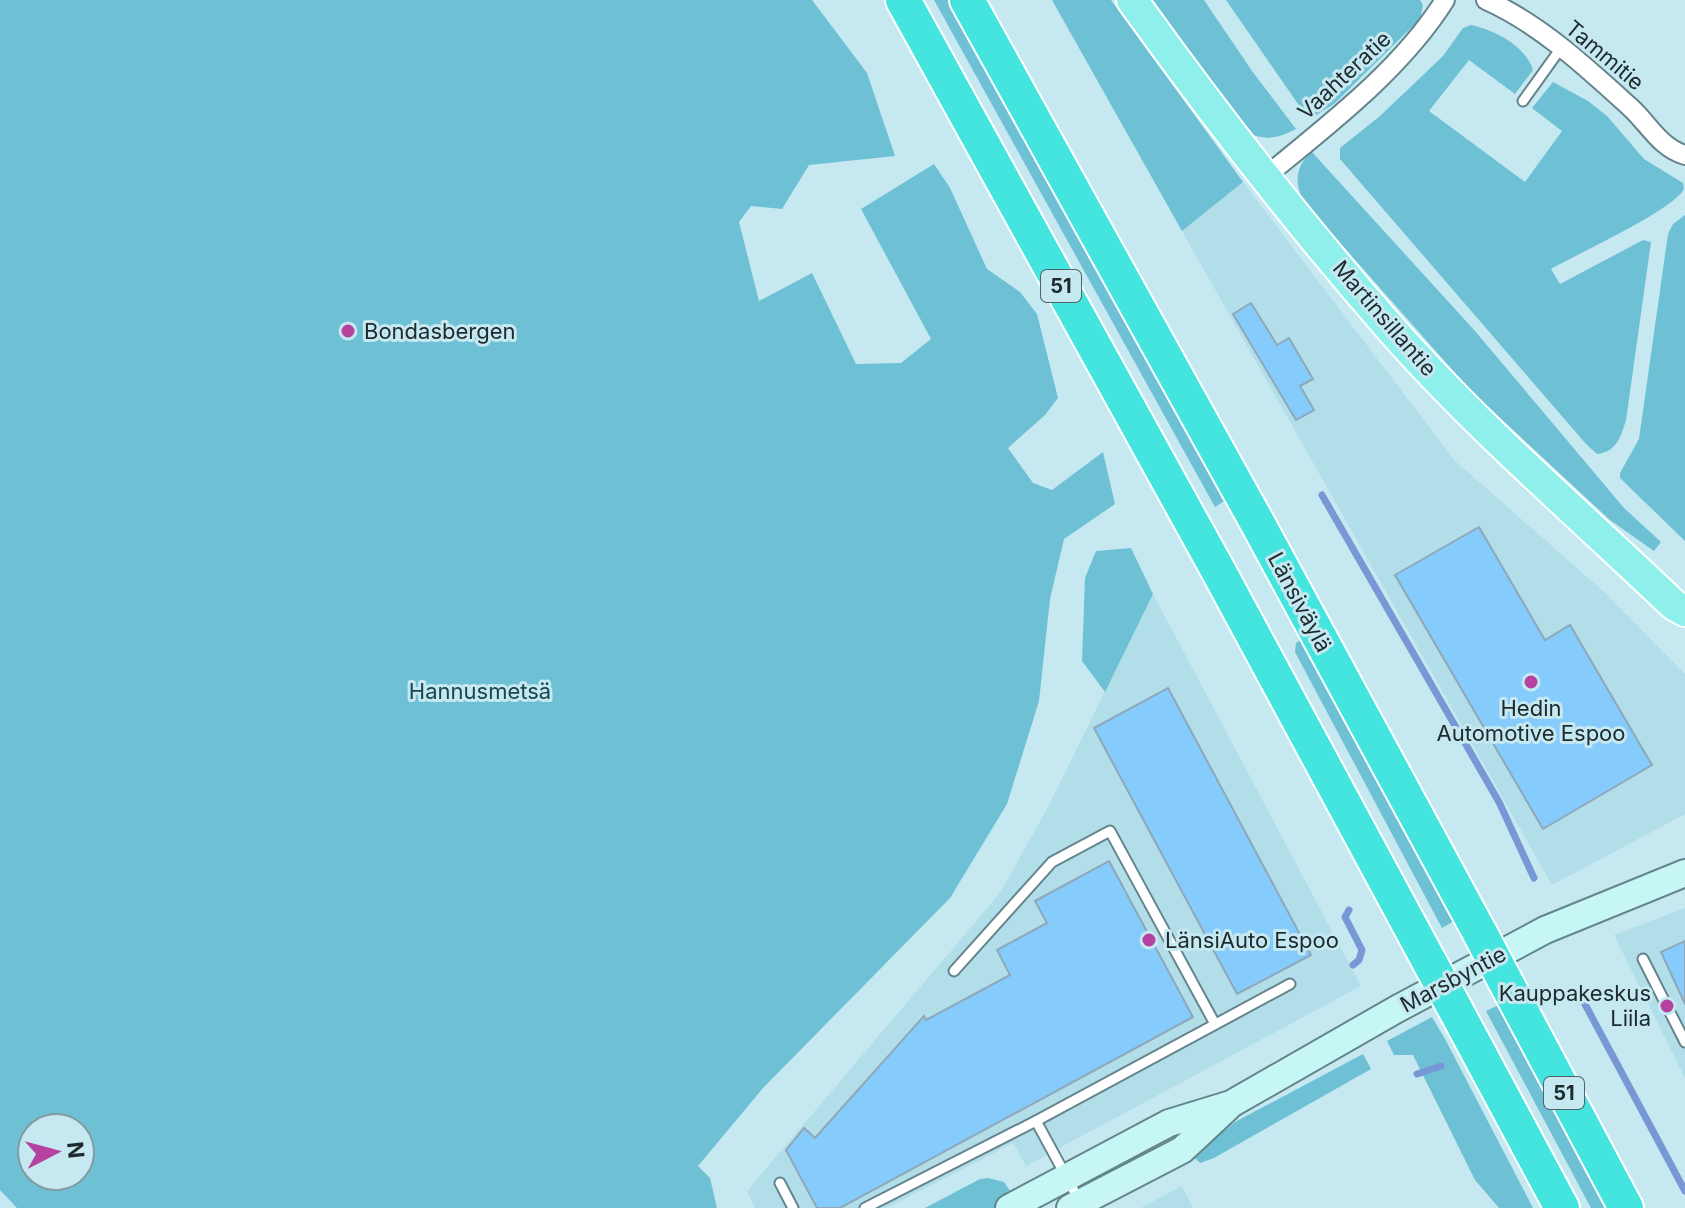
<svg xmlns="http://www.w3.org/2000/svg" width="1685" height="1208" font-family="Inter,sans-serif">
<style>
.built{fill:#b2dee9}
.green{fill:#6ec0d4;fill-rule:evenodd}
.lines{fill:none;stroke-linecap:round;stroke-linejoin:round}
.stream{stroke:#7897d5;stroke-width:7}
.building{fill:#85ccfd;stroke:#8fa8b9;stroke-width:2}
.lane-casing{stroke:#65858d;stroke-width:13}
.street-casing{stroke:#65858d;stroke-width:22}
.secondary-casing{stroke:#65858d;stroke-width:30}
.primary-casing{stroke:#fff;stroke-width:34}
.highway-casing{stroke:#fff;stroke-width:38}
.lane{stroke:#fff;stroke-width:9}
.street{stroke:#fff;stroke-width:18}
.secondary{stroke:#c7f7f5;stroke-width:26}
.primary{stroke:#8fefeb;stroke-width:30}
.highway{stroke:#44e5de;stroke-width:34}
.highway-bridge-casing{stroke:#fff;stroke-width:38;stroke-linecap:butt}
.highway-bridge{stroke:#44e5de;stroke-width:34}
.poi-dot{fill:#b4429e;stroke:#c5e8f1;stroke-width:3}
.labels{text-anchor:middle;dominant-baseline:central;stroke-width:6;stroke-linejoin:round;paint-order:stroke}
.shield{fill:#c5e8f1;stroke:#4f6468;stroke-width:2}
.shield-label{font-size:20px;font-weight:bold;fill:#1d2b2e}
.street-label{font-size:22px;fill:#1d2b2e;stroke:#c5e8f1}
.poi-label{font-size:22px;fill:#1d2b2e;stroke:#c5e8f1;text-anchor:start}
.park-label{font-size:22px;fill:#194650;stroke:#c5e8f1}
</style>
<rect width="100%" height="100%" fill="#c5e8f1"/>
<g class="built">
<path d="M1243,182l211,278 149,131 82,83v140l-133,71 -370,-654z"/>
<path d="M1153,594l208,392 -335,180 -13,-23 -126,65h-132l-8,-17 253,-298 48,-86z"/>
<path d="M1685,908v170l-71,-143z"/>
<path d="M1182,1186l11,22h-52z"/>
</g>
<g class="green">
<path d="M0,0h812l55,73 28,83 -86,9 -27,44 -31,-3 -12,16 20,79 53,-28 44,91 45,-1 30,-24 -70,-130 73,-45 16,24 37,81 33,23 17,22 21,84 -13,17 -37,33 25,35 19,7 51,-38 12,52 -51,35 -14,60 -11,102 -32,103 -57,94 -187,190 -65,78 12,12 7,30h-700l-17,-18zM32,1128h48v48h-48z"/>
<path d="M934,0h16l276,500 -11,7z"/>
<path d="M1052,0h59l132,182 -61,49z"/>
<path d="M1150,0h54l48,71 44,58c-16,9 -32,12 -47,4z"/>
<path d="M1226,0h194l3,5 -3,14 -86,85 -21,13 -8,-3z"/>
<path d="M1471,25c23,5 54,20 62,45l-18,24 -46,-34 -40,51 96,71 37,-51 -30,-23 21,-26 35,19 19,15 37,43 39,24 1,6c-12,22 -107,65 -133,80l9,15 83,-44 8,2 -25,178c-5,16 -9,32 -29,34l-11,-10 -246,-285v-11l40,-32 63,-60 20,-28z"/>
<path d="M1311,151l164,180 149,177 37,34 -7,9 -44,-31 -138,-128 -169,-191c-9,-21 -7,-33 8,-50z"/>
<path d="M1685,215v326l-65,-63v-5l19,-34 29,-205 5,-10z"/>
<path d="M1131,548l22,46 -48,98 -23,-31 3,-83 11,-27z"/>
<path d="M1301,640l88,158 65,123 -12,7 -147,-276 1,-9z"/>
<path d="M1499,1005l109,203h-17l-105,-197z"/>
<path d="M1432,1017l13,22 88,169h-34l-24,-28 -62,-125h-19l-7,-14z"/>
<path d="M1363,1054l8,15 -157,89 -14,5 -7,-7 42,-34z"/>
<path d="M988,1178l16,4 10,15 -20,11h-69l55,-29z"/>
</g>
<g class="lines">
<g class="stream">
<path d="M1322,495l177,307 35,76"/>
<path d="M1349,910l-4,7 17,33 -3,10 -6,5"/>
<path d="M1572,995l7,-2 106,198"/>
<path d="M1417,1074l24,-8"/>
</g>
</g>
<g class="building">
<path d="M1251,303l26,42 12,-7 24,41 -13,7 14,24 -18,10 -63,-106z"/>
<path d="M1479,527l66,113 25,-15 82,140 -109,64 -148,-254z"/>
<path d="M1168,688l143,267 -74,39 -143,-266z"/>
<path d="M1109,861l84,156 -353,191h-23l-31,-58 18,-22 11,10 109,-122 2,4 84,-45 -13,-25 50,-27 -12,-22z"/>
<path d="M1685,941v63l-24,-52z"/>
</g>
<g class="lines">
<g class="lane-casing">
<g id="lane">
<path d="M1523,101l38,-53"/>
<path d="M1643,959l42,83"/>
<path d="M954,971l98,-109 58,-31 105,193"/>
<path d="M780,1183l13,25"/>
<path d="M1080,1202l-44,-81 254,-137"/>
<path d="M865,1208l171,-87"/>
</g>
</g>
<g class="street-casing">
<g id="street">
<path d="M1486,0c54,24 100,67 144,107 18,16 30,41 55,48"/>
<path d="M1265,177c64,-53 136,-107 180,-177"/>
</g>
</g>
<g class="secondary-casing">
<g id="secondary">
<path d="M1009,1208l160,-85 62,-19 166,-95 148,-79 140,-57"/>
<path d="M1070,1208l112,-58 45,-42"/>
</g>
</g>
<g class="primary-casing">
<path id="primary" d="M1132,0c81,113 167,224 259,329 87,99 188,185 283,276l11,6"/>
</g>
<g class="highway-casing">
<g id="highway">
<path d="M903,0l316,572 211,391"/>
<path d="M967,0l291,524 223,411"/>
<path d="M1503,977l123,231"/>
<path d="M1453,1005l109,203"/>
</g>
</g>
<use href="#lane" class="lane"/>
<use href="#street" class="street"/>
<use href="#secondary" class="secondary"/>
<use href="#primary" class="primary"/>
<use href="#highway" class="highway"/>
<g class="highway-bridge-casing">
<g id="highway-bridge">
<path d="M1481,935l22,42"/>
<path d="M1430,963l23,42"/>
</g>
</g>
<use href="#highway-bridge" class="highway-bridge"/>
</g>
<g class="poi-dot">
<circle cx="348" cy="331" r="8"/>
<circle cx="1531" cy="682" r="8"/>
<circle cx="1149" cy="940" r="8"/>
<circle cx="1667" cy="1006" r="8"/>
</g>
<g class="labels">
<g class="shield">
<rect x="1041" y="270" width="40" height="32" rx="6"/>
<rect x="1544" y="1077" width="40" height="32" rx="6"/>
</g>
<g class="shield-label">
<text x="1061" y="286">51</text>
<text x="1564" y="1093">51</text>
</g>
<g class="street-label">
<text transform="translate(1605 55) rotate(40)">Tammitie</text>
<text transform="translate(1344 75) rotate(-43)">Vaahteratie</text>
<text transform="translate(1385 318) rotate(49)">Martinsillantie</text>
<text transform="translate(1300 602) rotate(62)">Länsiväylä</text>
<text transform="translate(1453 979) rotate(-28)">Marsbyntie</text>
</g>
<g class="poi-label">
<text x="364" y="331">Bondasbergen</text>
<text x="1531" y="708" text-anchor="middle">Hedin<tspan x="1531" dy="25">Automotive Espoo</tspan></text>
<text x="1165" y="940">LänsiAuto Espoo</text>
<text x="1651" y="993" text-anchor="end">Kauppakeskus<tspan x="1651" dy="25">Liila</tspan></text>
</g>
<g class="park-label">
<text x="480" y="691">Hannusmetsä</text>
</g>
</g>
<g transform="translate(56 1152) rotate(84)"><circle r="38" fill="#c5e8f1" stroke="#829ca3" stroke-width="2"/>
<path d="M0-6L14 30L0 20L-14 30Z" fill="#b4429e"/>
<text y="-12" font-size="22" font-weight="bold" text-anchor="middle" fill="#1d2b2e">N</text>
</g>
</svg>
